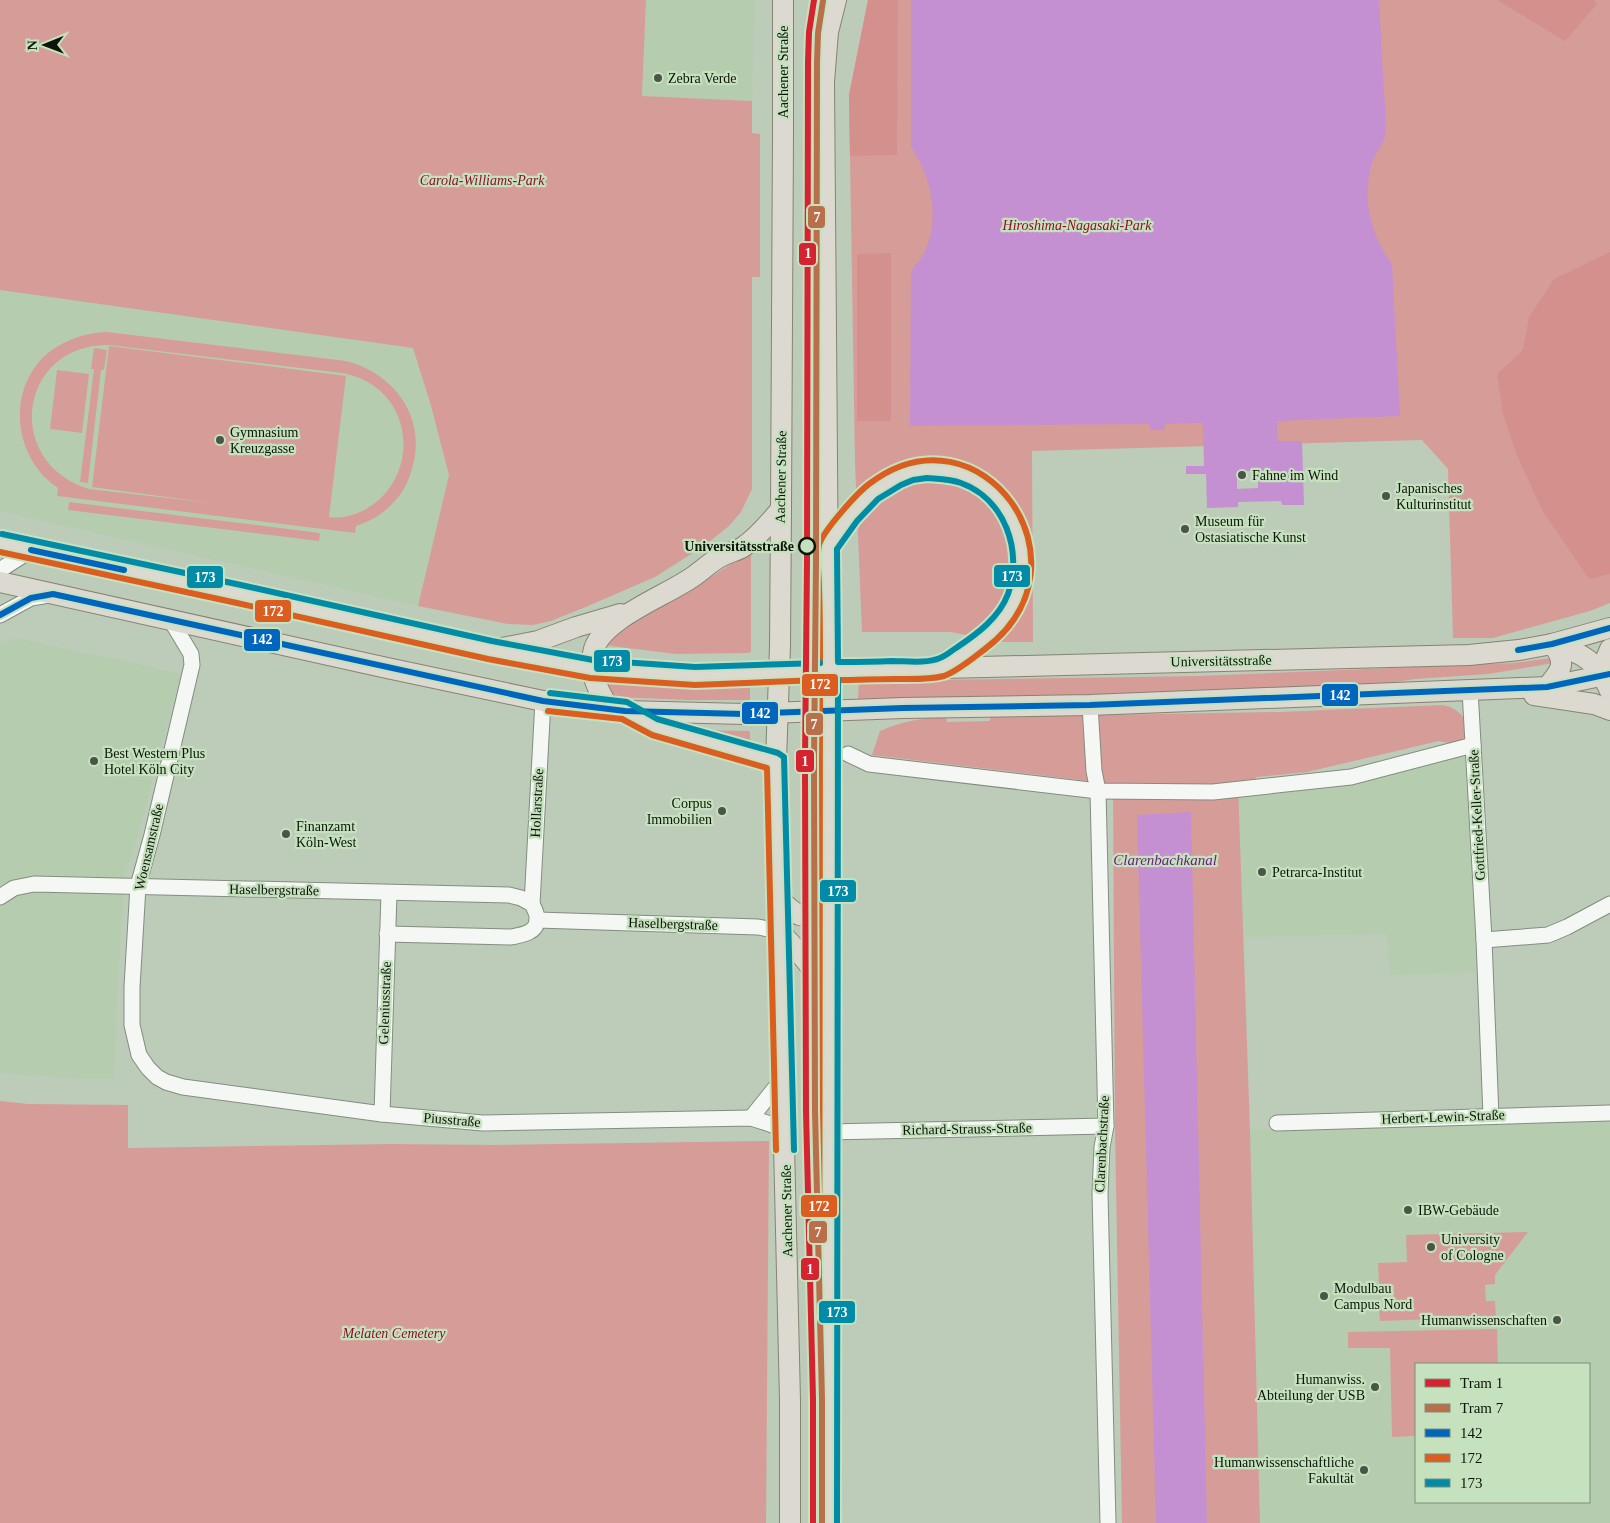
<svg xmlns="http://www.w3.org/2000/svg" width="1610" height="1523" font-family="Georgia,serif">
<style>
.built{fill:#b5cdae;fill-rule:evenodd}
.green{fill:#d69d98;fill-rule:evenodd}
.forest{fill:#d4908d}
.water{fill:#c490d2;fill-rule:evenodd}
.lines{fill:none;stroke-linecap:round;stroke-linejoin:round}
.minor-casing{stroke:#838d80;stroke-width:17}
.major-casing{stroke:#848570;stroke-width:22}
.minor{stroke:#f5f7f4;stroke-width:15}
.major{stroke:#dbd9d0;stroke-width:20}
.bus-1-casing{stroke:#c6e1be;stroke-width:10}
.bus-2-casing{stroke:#c6e1be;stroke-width:10}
.bus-3-casing{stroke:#c6e1be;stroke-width:10}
.bus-1{stroke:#0065bd;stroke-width:6}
.bus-2{stroke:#db5d20;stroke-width:6}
.bus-3{stroke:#028ba7;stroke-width:6}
.tram-1-casing{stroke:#c6e1be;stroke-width:10}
.tram-2-casing{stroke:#c6e1be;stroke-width:10}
.tram-1{stroke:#d52330;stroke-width:6}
.tram-2{stroke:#ba6f4b;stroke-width:6}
.poi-dot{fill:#4a5547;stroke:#c6e1be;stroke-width:2}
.stop-dot{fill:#c6e1be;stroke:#0c1509;stroke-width:2.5}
.labels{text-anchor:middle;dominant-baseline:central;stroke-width:4.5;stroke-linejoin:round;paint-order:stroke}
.street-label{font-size:14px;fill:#0c1509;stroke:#c6e1be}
.poi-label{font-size:14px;fill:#0c1509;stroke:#c6e1be;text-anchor:start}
.park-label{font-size:14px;font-style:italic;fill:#8e0e28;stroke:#c6e1be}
.stop-label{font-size:14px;font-weight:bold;fill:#0c1509;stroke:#c6e1be;text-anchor:end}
.water-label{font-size:15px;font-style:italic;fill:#681d7a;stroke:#c6e1be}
.line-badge{stroke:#c6e1be;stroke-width:2}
.badge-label{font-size:14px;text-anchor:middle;font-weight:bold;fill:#fff}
</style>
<rect width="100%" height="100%" fill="#bdcbb9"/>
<g class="built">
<path d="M646,0h109l-3,101 -110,-5z"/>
<path d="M0,290l413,58 18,58 18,69 -31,131 -418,-95z"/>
<path d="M16,638l135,29 30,7 -22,79 -20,79 -14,43 -8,113 -3,91h-34l-80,-6v-430z"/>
<path d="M1468,749l8,223 -86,3 -3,-41 -144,3 -5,-145z"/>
<path d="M1601,1122l9,1v400h-350l-10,-393zM1416,1364h173v138h-173z"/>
</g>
<g class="green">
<path d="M0,0h646l-4,96 110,5v32l8,1v143h-8v212l-11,23 -12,14 -25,20 -49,31 -67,29 -37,15 -18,4 -25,-1 -90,-18 31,-131 -18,-69 -18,-58 -413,-58z"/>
<path d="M868,0h742v603l-20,8 -97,27h-40l-5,-169 -26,-29 -390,11 1,191h-30l-53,-10h-88l-7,-169 -6,-368z"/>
<path d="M107,332l239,29c47,12 80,54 67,104 -4,17 -11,30 -24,42 -9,9 -21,15 -33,19l-1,7 -298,-37 1,-8c-41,-27 -51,-87 -20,-125 17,-20 43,-30 69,-31zM109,345l233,28c10,2 20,5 29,11 46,29 42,99 -5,125 -11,6 -24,10 -37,8l17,-141 -237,-30 -17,141 119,16 -122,-14c-87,-27 -70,-145 20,-144z"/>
<path d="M94,348l13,2 -3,20h-3l-13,113 -8,-1 14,-113h-3z"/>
<path d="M57,370l32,4 -7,59 -32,-4z"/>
<path d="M69,502l251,31 -1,8 -251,-31z"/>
<path d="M751,551v101l-4,1 -71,1 -73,-9 11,-13 97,-55z"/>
<path d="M1551,658l1,5 -4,1 -60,10 -73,5 -43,7 -252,9 -262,4 1,-18 341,-5 314,-13z"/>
<path d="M606,681l45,4 99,2v13h-62l-71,-3 -8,-4z"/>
<path d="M1443,705c33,7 33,47 -4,36l-132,31 -51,5v3l-18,4 12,346 10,393h-138l-7,-394 -2,-345 -241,-29 8,-24c23,-10 41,-13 66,-14l1,5 43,-1v-4l289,-5z"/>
<path d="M688,730l62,1v15z"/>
<path d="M0,1101l28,3 100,1v43l264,-4 102,1 275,-4 -3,382h-766z"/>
<path d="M1528,1232l-33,43v9l-10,1 1,16h9l1,16 -116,4 -1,-14 15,-1v-21h-15l-1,-22 29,-1 -1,-27z"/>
<path d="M1497,1329l1,35h-82v72l-24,1 -2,-89h-42v-16z"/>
</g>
<g class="forest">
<path d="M868,0h30l-1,155 -47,1 -1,-61z"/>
<path d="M1497,0h97l3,4 -32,37z"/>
<path d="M1610,252v322l-21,5 -47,-69 -26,-57 -13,-39 -6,-40 26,-24 6,-33 25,-38z"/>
<path d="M891,253v168h-34v-167z"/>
</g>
<g class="water">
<path d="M911,0h468c2,30 3,61 5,91 1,14 3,29 2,42 -1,9 -10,19 -13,27 -12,37 -3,74 19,104l8,152 -123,5 1,20h24l2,64h-22l-1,-4 -43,1v5l-31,1 -1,-34h-20v-8h18l-1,-43 -38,1 -1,6h-14l-1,-6 -239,2 1,-155c4,-6 10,-12 13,-18 17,-35 7,-76 -13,-106zM1237,471h21v17l-21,1z"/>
<path d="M1191,812l16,711h-51l-19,-708z"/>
</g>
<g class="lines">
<g class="minor-casing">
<g id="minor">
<path d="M0,570l31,-20"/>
<path d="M0,615l31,-17 18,-3"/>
<path d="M170,619l21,35 1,11 -40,170 -14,51 -6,101v38l7,30 9,13 9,9 9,5 17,5 199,27 101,9 268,-5 19,6 15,7"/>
<path d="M1470,690l14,250 7,176"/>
<path d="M1090,705l4,66 4,20 8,335 -4,21 -2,46 8,330"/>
<path d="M848,754l21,10 229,27 115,1 138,-15 122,-32"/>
<path d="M0,897l14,-9 20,-4 475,11 12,3 11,6c2,4 6,11 5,16 0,13 -16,15 -26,17l-124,-3"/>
<path d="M532,904l11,-203"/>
<path d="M537,920l221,7 21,4"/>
<path d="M1484,940l64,-5 19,-8 43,-23"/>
<path d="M382,1114l7,-221"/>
<path d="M751,1118l32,-40"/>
<path d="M1277,1123l333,-10"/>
<path d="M827,1132l279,-6"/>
</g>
</g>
<g class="major-casing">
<g id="major">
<path d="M783,0v134l-2,375 -1,137 -4,115 3,170 11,470v122"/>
<path d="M0,543l239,51 251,56 74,14 49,8 82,4 247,-8 527,-13 50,-5 33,-6 58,-16"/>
<path d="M828,547c15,-22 34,-52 58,-65 87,-49 176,52 120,134 -16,23 -42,36 -64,52"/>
<path d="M0,582l387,86 137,29 19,4 82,10 119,3 159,-6 187,-3 457,-18 63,-13"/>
<path d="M1552,644c31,9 45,17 58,47"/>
<path d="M502,648l36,-7 38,-14 44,-13"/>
<path d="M1603,676l2,-15 5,-12"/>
<path d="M1547,687c14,-16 21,-25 5,-43"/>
<path d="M1534,695l60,9 16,6"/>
<path d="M610,710c-11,-18 -23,-38 -16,-61 9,-30 71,-53 97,-71 11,-7 19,-16 31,-22 7,-4 15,-5 21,-9 15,-10 27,-25 38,-38"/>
<path d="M627,712l27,15 41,11 81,23"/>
<path d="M779,899c20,19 21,20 48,13"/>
<path d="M779,931c18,19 35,37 48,61"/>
<path d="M828,1523l-1,-611 2,-202 -5,-628 4,-50 8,-32"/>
</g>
</g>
<use href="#minor" class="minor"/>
<use href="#major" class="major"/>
<g class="bus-1-casing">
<g id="bus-1">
<path d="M31,550l93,20"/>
<path d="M0,615l31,-17 22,-4 490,107 82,10 119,3 159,-6 187,-3 457,-18 63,-13"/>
<path d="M1518,650l34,-6 58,-16"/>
</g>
</g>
<g class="bus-2-casing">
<g id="bus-2">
<path d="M0,552l237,51 251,56 102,19 105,7 125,-5 -1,843"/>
<path d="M820,663c0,-26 0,-51 -1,-76 0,-13 -3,-29 0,-42 4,-14 38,-52 50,-61 111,-85 230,79 116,165 -12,9 -27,22 -41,27 -16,4 -33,3 -49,3 -19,0 -38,1 -57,1"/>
<path d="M548,711l74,8 30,16 115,33 9,382"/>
</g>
</g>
<g class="bus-3-casing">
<g id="bus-3">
<path d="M927,478c11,1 23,1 34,5 44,16 62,68 47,111 -9,24 -31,40 -52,54 -5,3 -10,8 -16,10 -14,6 -34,3 -49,3 -18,1 -36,1 -53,1l-1,-113 20,-28 21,-22 23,-14 12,-5z"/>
<path d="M2,534l239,51 251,56 101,19 102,7 125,-4"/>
<path d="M550,693l77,9 30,17 121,34 6,4 10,393"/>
<path d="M837,1523l1,-843"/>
</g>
</g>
<use href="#bus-1" class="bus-1"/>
<use href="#bus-2" class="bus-2"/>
<use href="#bus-3" class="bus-3"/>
<g class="tram-1-casing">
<path id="tram-1" d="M813,1523v-124l-7,-288 -1,-350 2,-199 1,-500 1,-30 5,-32"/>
</g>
<g class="tram-2-casing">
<path id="tram-2" d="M822,1523v-124l-7,-288 -1,-350 2,-199 1,-500 1,-29 5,-32"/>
</g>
<use href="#tram-1" class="tram-1"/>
<use href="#tram-2" class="tram-2"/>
</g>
<g class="poi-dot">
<circle cx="658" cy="78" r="5"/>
<circle cx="220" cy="440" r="5"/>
<circle cx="1242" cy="475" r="5"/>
<circle cx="1386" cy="496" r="5"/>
<circle cx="1185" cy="529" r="5"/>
<circle cx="94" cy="761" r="5"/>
<circle cx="722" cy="811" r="5"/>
<circle cx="286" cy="834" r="5"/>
<circle cx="1262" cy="872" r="5"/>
<circle cx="1408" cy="1210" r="5"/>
<circle cx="1431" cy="1247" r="5"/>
<circle cx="1324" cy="1296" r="5"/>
<circle cx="1557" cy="1320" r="5"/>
<circle cx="1375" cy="1387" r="5"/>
<circle cx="1364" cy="1470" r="5"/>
</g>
<circle class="stop-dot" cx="807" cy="546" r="8"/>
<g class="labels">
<g class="street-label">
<text transform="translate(783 72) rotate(-90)">Aachener Straße</text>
<text transform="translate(781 477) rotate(-89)">Aachener Straße</text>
<text transform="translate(1221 661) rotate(-1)">Universitätsstraße</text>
<text transform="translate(537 803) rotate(-87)">Hollarstraße</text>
<text transform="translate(1477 815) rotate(-93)">Gottfried-Keller-Straße</text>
<text transform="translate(149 847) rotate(-77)">Woensamstraße</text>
<text transform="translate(274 890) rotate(1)">Haselbergstraße</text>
<text transform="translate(673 924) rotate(2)">Haselbergstraße</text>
<text transform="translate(385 1003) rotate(-88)">Geleniusstraße</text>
<text transform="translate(1443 1117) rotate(-2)">Herbert-Lewin-Straße</text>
<text transform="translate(452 1120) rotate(5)">Piusstraße</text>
<text transform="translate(967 1129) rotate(-1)">Richard-Strauss-Straße</text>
<text transform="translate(1102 1144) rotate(-87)">Clarenbachstraße</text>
<text transform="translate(787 1211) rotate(-91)">Aachener Straße</text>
</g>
<g class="poi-label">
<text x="668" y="78">Zebra Verde</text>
<text x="230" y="432">Gymnasium<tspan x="230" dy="16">Kreuzgasse</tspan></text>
<text x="1252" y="475">Fahne im Wind</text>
<text x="1396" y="488">Japanisches<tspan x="1396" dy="16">Kulturinstitut</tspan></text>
<text x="1195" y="521">Museum für<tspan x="1195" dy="16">Ostasiatische Kunst</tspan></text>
<text x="104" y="753">Best Western Plus<tspan x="104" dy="16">Hotel Köln City</tspan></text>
<text x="712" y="803" text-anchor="end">Corpus<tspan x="712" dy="16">Immobilien</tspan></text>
<text x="296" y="826">Finanzamt<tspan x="296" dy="16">Köln-West</tspan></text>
<text x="1272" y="872">Petrarca-Institut</text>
<text x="1418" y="1210">IBW-Gebäude</text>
<text x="1441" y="1239">University<tspan x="1441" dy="16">of Cologne</tspan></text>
<text x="1334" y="1288">Modulbau<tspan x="1334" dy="16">Campus Nord</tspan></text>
<text x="1547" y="1320" text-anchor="end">Humanwissenschaften</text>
<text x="1365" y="1379" text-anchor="end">Humanwiss.<tspan x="1365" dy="16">Abteilung der USB</tspan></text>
<text x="1354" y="1462" text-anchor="end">Humanwissenschaftliche<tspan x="1354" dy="16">Fakultät</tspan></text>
</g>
<g class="park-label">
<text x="482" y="180">Carola-Williams-Park</text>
<text x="1077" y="225">Hiroshima-Nagasaki-Park</text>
<text x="394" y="1333">Melaten Cemetery</text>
</g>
<g class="stop-label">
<text x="794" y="546">Universitätsstraße</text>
</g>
<g class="water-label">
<text x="1165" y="860">Clarenbachkanal</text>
</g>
</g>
<g class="line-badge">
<rect x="807" y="205" width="19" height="24" rx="5" fill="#ba6f4b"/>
<rect x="798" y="242" width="19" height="24" rx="5" fill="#d52330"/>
<rect x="993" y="564" width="38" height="24" rx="5" fill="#028ba7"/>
<rect x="186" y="565" width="38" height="24" rx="5" fill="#028ba7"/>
<rect x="254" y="599" width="38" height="24" rx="5" fill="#db5d20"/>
<rect x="243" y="628" width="38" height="24" rx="5" fill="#0065bd"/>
<rect x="593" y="649" width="38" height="24" rx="5" fill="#028ba7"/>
<rect x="801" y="673" width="38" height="24" rx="5" fill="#db5d20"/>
<rect x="1321" y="683" width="38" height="24" rx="5" fill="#0065bd"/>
<rect x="741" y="701" width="38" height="24" rx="5" fill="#0065bd"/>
<rect x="805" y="712" width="19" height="24" rx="5" fill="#ba6f4b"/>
<rect x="795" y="749" width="20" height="24" rx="5" fill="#d52330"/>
<rect x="819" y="879" width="38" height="24" rx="5" fill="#028ba7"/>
<rect x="800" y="1194" width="38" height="24" rx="5" fill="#db5d20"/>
<rect x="808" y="1220" width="20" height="24" rx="5" fill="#ba6f4b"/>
<rect x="800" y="1257" width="20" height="24" rx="5" fill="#d52330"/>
<rect x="818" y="1300" width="38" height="24" rx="5" fill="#028ba7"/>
</g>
<g class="badge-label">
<text x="817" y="222">7</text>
<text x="808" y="258">1</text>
<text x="1012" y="581">173</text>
<text x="205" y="582">173</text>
<text x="273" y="616">172</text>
<text x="262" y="644">142</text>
<text x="612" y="666">173</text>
<text x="820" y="689">172</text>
<text x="1340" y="700">142</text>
<text x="760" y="718">142</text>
<text x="814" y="729">7</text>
<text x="805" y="766">1</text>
<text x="838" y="896">173</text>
<text x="819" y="1211">172</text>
<text x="818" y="1237">7</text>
<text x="810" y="1274">1</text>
<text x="837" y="1317">173</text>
</g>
<rect x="1415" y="1363" width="175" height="140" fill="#c6e1be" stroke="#7c8f76"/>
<rect x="1425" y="1379" width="25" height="8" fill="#d52330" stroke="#7c8f76"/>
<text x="1460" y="1388" font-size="15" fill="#0c1509">Tram 1</text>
<rect x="1425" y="1404" width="25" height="8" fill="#ba6f4b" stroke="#7c8f76"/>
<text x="1460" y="1413" font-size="15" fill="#0c1509">Tram 7</text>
<rect x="1425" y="1429" width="25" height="8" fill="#0065bd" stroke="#7c8f76"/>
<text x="1460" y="1438" font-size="15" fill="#0c1509">142</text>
<rect x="1425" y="1454" width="25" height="8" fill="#db5d20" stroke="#7c8f76"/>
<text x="1460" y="1463" font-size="15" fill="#0c1509">172</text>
<rect x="1425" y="1479" width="25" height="8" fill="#028ba7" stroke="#7c8f76"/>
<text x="1460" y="1488" font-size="15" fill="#0c1509">173</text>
<g transform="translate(45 45) rotate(269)" stroke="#c6e1be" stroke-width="4" paint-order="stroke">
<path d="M0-4L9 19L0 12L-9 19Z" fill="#0c1509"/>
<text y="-8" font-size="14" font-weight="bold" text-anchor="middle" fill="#0c1509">N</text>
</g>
</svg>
